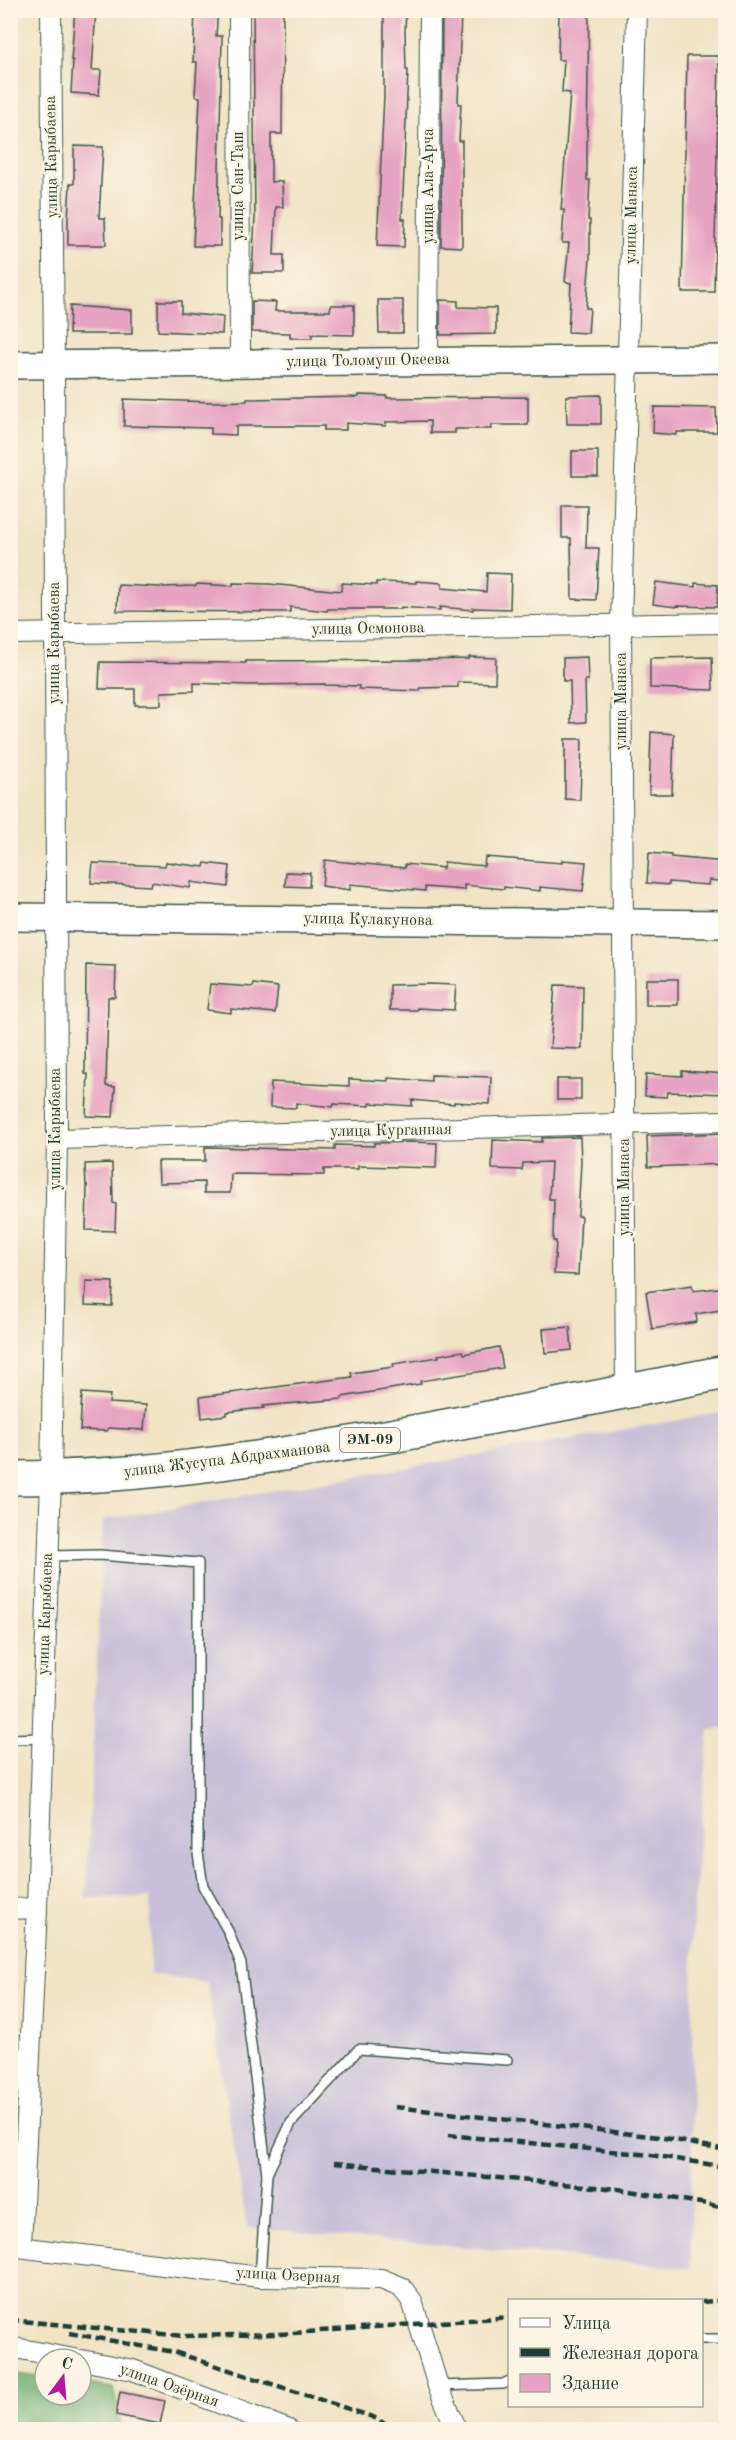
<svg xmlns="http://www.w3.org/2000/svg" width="736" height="2440" font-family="'Old Standard TT',serif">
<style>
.industrial{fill:#c7c0d8}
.forest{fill:#6eaf72;stroke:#467653;stroke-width:1.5}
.building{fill:#e7a4c2}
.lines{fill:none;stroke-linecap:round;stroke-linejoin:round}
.lane-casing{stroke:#3e564a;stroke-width:12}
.street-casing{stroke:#3e564a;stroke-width:22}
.secondary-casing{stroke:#3e564a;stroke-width:30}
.highway-casing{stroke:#3e564a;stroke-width:36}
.lane{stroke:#fff;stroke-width:9}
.street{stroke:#fff;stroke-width:20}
.secondary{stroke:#fff;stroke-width:27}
.highway{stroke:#fff;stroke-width:33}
.rail{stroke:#1f3d34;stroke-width:4.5;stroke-dasharray:9 4.5;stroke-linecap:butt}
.labels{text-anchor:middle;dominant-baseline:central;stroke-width:5;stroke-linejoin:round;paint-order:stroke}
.shield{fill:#fcf5e5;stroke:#617469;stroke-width:1.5}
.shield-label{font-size:15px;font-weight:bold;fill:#1f3d34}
.street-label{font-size:16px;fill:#1f3d34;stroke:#fcf5e5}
</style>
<rect width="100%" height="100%" fill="#fcf5e5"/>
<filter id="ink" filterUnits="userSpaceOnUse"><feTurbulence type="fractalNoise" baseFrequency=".0167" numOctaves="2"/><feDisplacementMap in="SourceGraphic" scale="12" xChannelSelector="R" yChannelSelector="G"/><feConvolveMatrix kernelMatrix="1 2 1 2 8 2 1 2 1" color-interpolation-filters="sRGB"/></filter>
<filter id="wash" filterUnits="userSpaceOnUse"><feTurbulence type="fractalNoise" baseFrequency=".008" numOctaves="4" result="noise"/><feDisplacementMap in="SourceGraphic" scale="24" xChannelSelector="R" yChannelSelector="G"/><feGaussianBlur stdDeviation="1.35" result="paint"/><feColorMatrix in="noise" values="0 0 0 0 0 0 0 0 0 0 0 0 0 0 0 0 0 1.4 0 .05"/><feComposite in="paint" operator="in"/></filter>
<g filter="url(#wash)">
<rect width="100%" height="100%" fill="#f0e4c5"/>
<path class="industrial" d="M725,1412l1,316 -17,1 -16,186 -2,353 -444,-41 -40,-245 -57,-8v-77l-64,1 17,-378z"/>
<path class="forest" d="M11,2373l34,5v17h36v-12l32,5 9,41 -111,1z"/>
<g id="blocks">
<g class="building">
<path d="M75,10h21l-4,60h9l-2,25 -28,-2 2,-33h-2z"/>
<path d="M195,10h23l-2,26h6l-4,183h2v27h-27l7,-149 -5,-1 2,-34h-4z"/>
<path d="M253,10h30l-1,124h-11v48l11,-1 1,26h-7l-2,48h10v18h-32l3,-55z"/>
<path d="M384,10h22l-1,21 1,39h2l-6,149h3l-1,28 -27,-1 7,-151z"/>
<path d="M442,10h19l-3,94h3l-2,37h3v106l-21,-1z"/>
<path d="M559,10h30l-2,132v38h3l-2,40h2v37l-4,51h4l-2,25 -20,-1 3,-49 -6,-1 4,-39h-7l2,-33h-3l9,-117 -8,-1 2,-32h-6z"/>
<path d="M687,56h32l-5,236h-32z"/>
<path d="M74,146l29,1 -4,71h6l1,27h-38v-26l2,-35h4z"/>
<path d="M378,300h25v33h-24z"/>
<path d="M440,300l18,1v6l38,1v26l-56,1z"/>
<path d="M158,301h23v12l42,4 -1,17 -64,-3z"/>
<path d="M252,301l24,1 -1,9h55l1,-6h23v30l-42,-1v4h-22v-5l-38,-1z"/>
<path d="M70,306l62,4v24h-63z"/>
<path d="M359,395l28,1v2l141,-1v28h-37v4h-36v4h-25v-12l-44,1v4l-40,-3v7h-22v-4h-88v9l-25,-1v-6l-87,-2v-27l88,3 35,-1v-2l112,-2z"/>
<path d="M601,395v29h-34l-1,-28z"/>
<path d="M654,407l62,1 1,24h-40v3l-24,-2z"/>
<rect x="572" y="451" width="26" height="25"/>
<path d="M562,505h25l-1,43h13l-3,52 -24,-1 -1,-61h-9z"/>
<path d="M487,573l24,1 -1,35 -37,-1v2l-33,-3v3l-39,-3v2h-73l-1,2 -37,-4v5l-173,-1 1,-26 42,2 36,-1 1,-2 36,2v-3l36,1 72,7 1,-8 34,2v-3l40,1v-2l26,2v5l44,4z"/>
<path d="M656,582l39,5v-4l23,2 -1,22 -40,-1 -1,1 -23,-3z"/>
<path d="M469,657l27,1 -1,25 -37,-1v5l-38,1v3l-61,-2v-3l-34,-1v-1l-78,1 -53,-2v8l-33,1v13h-26v-16h-36l1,-27 146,1v-2l174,-1 49,-1z"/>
<path d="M587,657l1,23h-3l1,42 -15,1 -1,-42h-7v-23z"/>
<path d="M712,657l1,33 -63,-2v-30z"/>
<path d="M651,732l23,2 -2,60h-23z"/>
<path d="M565,739h17l-2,61 -15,-1z"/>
<path d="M649,853l22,2v2l55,5v20l-17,-2 -1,5 -39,-3v3l-22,-2z"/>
<path d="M485,857l77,6v-3l24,2 -3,29 -43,-4v4l-36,-4v2l-40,-4v5l-39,-3v4l-75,-7v6l-28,-4 3,-26 80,8v-4l38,4 1,-6 40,4z"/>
<path d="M166,862l38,5 1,-4 25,3 -2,21 -37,-5 -1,6 -38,-6 -1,4 -60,-3 2,-20 72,3z"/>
<path d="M286,872l24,1 -1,14 -24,-1z"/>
<path d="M86,965l30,1 -1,31h-7l-1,50 -1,39 9,1 -2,30 -27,-1 2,-42h-3z"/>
<rect x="646" y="979" width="32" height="26"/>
<path d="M210,984l43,3 1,-3 24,3 -3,26 -44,-4v4l-24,-3z"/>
<path d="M429,984l27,1 -2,25 -37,-2v2h-27v-25z"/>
<path d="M555,985l28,1 -1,63 -32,-1z"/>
<path d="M682,1071l44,3v20l-58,-2 -1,5 -22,-1 1,-22 36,2z"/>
<path d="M431,1075l60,2 -1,27 -36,-2v2l-42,-4v6l-42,-3v3l-36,-2 -1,3 -37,-4v5l-26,-1 1,-25 78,4v-7l39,2v-3l43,3z"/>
<rect x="557" y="1079" width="24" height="21"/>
<path d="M726,1133v31l-78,3 -1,-31z"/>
<path d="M580,1137l1,25 -3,54h3l-3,59 -24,-1 2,-33h-3l1,-42h-5l2,-37 -28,1 -1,7 -30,-1 1,-29 49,2v-4z"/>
<path d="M411,1142l26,1 -1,25 -78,-2v3h-34v6l-93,-1 -1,19h-26v-11l-45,1 -1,-22h47v-14l130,3v-5l39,1v-3z"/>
<path d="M112,1163l1,40 3,1 -1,27 -29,-1 1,-45 -1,1 -1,-22z"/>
<path d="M86,1281l27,1 -1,24 -27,-1z"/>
<path d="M692,1285l1,6 33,-4v22l-30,5 1,8 -45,7 -6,-37z"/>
<path d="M570,1327l2,23 -27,3 -2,-24z"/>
<path d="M499,1347l4,21 -83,13 1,3 -79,13v2l-79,7 1,2 -37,4v3l-25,3 -2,-21 152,-20 -1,-4 43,-6 -1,-3 46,-7 -1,-2 25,-4 1,3z"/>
<path d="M82,1393l28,2 -1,8 37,2 -2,25 -36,-2 -1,3 -27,-1z"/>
<path d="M120,2392l45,9 -5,23 -44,-9z"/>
</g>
</g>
</g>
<g filter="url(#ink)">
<use href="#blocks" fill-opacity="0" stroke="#3e564a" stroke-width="1.5"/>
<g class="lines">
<g class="lane-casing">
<g id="lane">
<path d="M48,1556l52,-1 98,8v290l5,33 25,45 13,33 26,210 -7,103"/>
<path d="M10,1739l32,-1"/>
<path d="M267,2174l24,-51 68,-74 148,11"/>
<path d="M702,2339h24"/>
<path d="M438,2386l65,-2 7,-3"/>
</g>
</g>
<g class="street-casing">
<g id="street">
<path d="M239,10l1,352"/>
<path d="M428,361l2,-351"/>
<path d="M10,634l716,-11"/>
<path d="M57,1139l669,-18"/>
<path d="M626,1392l-5,-767 16,-615"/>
<path d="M10,1909l27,-1"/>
<path d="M10,2246l250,31 121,2 20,8 11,14 26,85 19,44"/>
<path d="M21,2246l16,-338 14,-430 6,-339 -3,-775 -3,-354"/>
<path d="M10,2347l64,12"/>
<path d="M81,2360l52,10 156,60"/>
</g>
</g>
<g class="secondary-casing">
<g id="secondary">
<path d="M10,365l716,-6"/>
<path d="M10,917l716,7"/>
</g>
</g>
<g class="highway-casing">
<path id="highway" d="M10,1478c142,0 282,-24 420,-49 99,-19 197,-37 296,-57"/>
</g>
<use href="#lane" class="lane"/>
<use href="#street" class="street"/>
<use href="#secondary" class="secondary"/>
<use href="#highway" class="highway"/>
<g class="rail">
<path d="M395,2107l264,30 67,13"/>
<path d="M448,2135l203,20 75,12"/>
<path d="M334,2163l284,26 94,16 14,4"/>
<path d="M702,2302l24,-2"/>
<path d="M10,2320l174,16 96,-2 230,-17"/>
<path d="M69,2333l105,19 199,65 23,13"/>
</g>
</g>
</g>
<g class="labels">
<rect class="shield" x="340" y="1428" width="60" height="24" rx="4.5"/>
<g class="shield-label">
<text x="370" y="1440">ЭМ-09</text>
</g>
<g class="street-label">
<text transform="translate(52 157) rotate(-91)">улица Карыбаева</text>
<text transform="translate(239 186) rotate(-90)">улица Сан-Таш</text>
<text transform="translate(429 186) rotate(-90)">улица Ала-Арча</text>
<text transform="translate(632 215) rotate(-89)">улица Манаса</text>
<text transform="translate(368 361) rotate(-1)">улица Толомуш Океева</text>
<text transform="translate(368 629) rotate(-1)">улица Осмонова</text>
<text transform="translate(55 643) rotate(-90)">улица Карыбаева</text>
<text transform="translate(622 701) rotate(-90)">улица Манаса</text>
<text transform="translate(368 920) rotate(1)">улица Кулакунова</text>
<text transform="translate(56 1129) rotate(-90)">улица Карыбаева</text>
<text transform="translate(391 1131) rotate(-1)">улица Курганная</text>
<text transform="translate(625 1187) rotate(-90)">улица Манаса</text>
<text transform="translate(227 1460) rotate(-7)">улица Жусупа Абдрахманова</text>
<text transform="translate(46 1614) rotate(-88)">улица Карыбаева</text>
<text transform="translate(288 2276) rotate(3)">улица Озерная</text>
<text transform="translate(169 2386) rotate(19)">улица Озёрная</text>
</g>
</g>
<rect width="736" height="2440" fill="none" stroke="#fcf5e5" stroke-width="36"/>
<rect x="508" y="2299" width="195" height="108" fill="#fcf5e5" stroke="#a4ab9e" stroke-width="1.5"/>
<rect x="520" y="2318" width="30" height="9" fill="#ffffff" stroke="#a4ab9e" stroke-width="1.5"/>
<text x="562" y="2329" font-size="18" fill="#1f3d34">Улица</text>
<rect x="520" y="2348" width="30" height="9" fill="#1f3d34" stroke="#a4ab9e" stroke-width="1.5"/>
<text x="562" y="2359" font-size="18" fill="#1f3d34">Железная дорога</text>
<rect x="520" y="2374" width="30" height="18" fill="#e7a4c2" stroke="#a4ab9e" stroke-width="1.5"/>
<text x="562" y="2389" font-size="18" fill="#1f3d34">Здание</text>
<g transform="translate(63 2377) rotate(16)"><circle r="28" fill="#fcf5e5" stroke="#a4ab9e" stroke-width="1.5"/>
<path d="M0-4.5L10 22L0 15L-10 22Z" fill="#b5179e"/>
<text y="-9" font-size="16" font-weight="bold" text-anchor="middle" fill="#1f3d34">С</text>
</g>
</svg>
